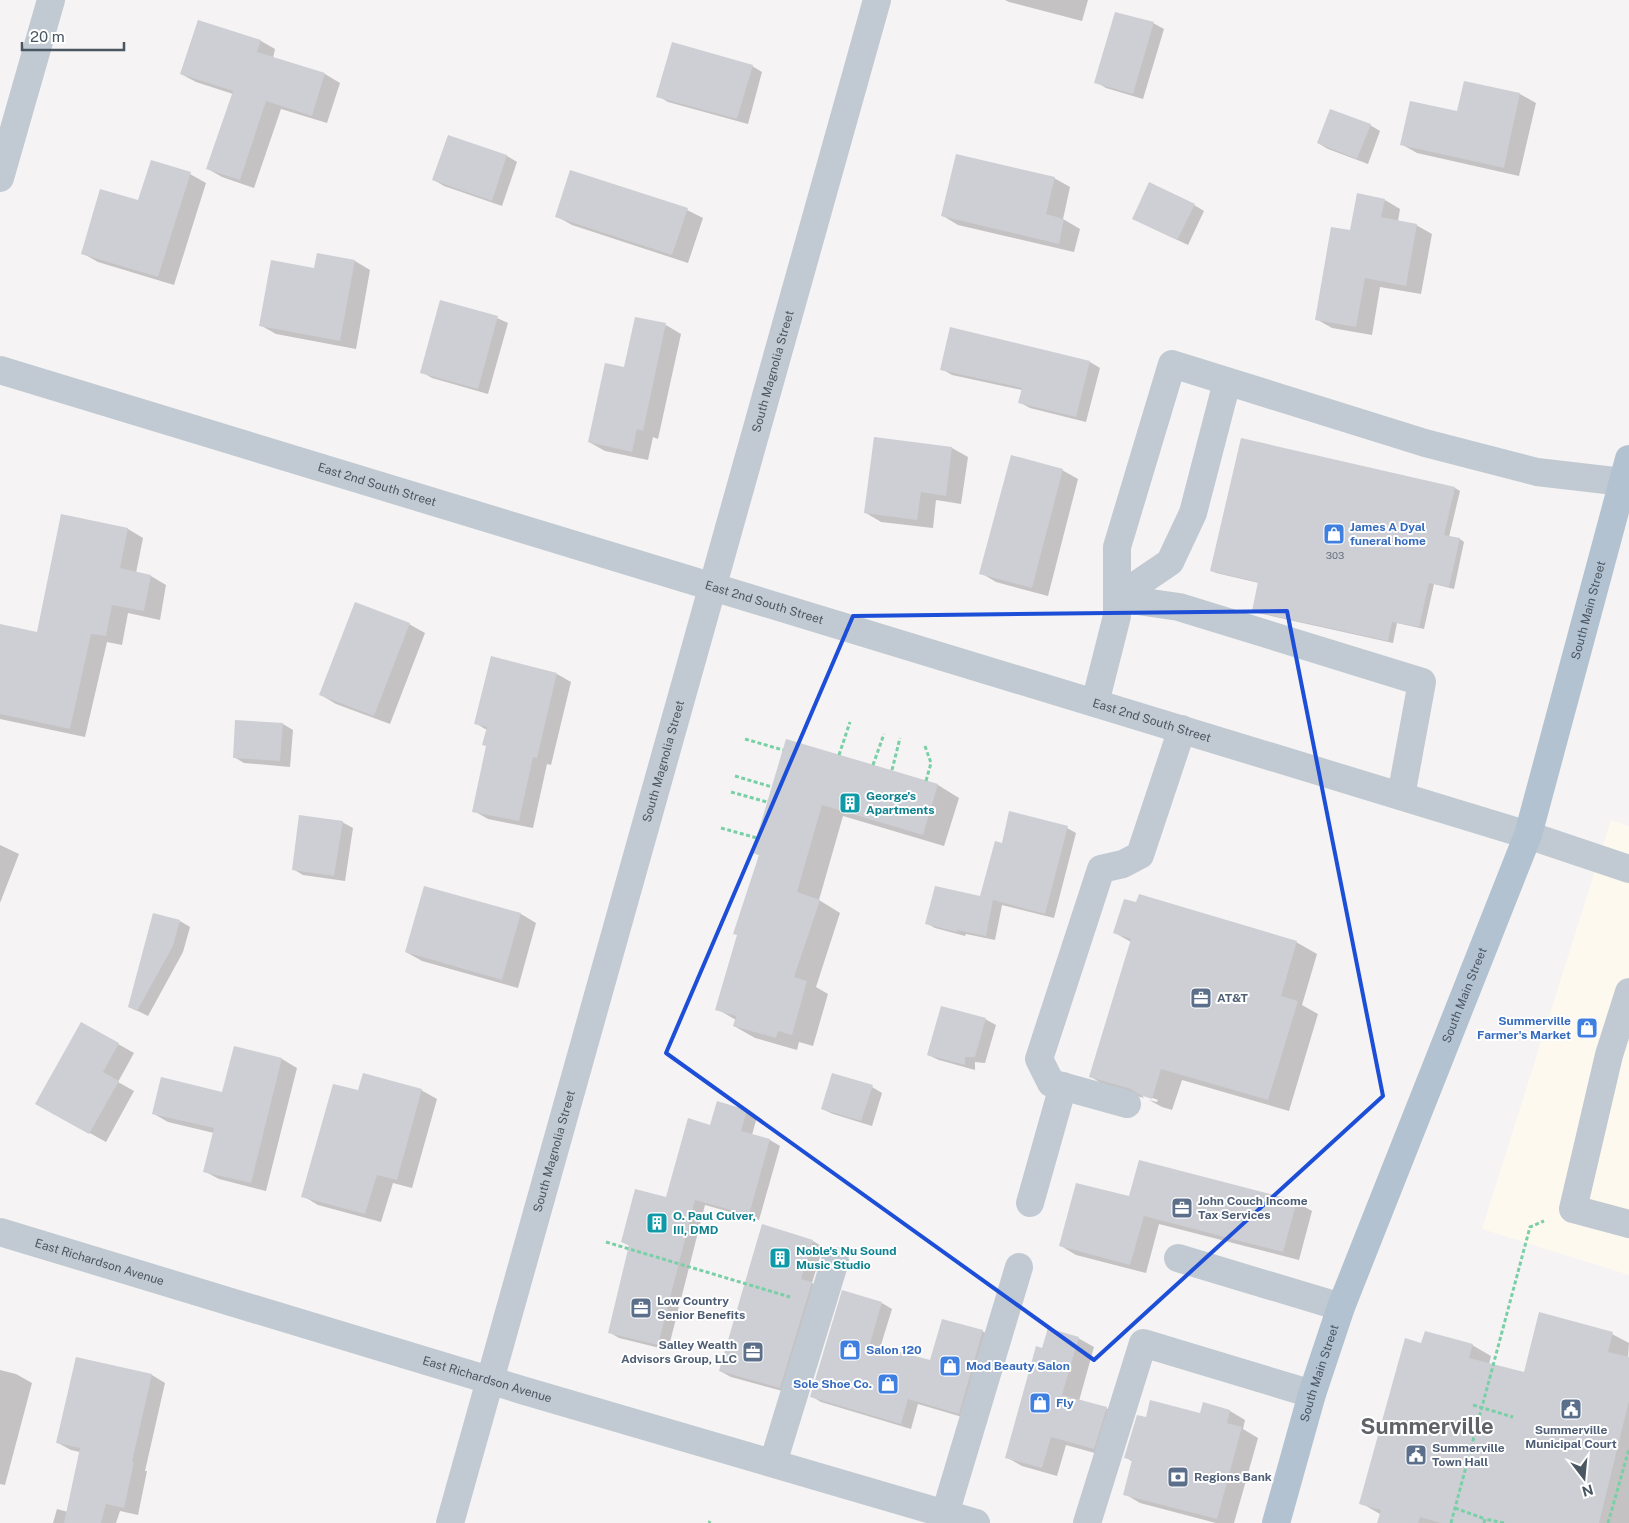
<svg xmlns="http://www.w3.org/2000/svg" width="1629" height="1523" font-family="'Public Sans',sans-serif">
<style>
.commercial{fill:#fdf9ef}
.shadow{fill:#0003}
.building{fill:#cdcfd5}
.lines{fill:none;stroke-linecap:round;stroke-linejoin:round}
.path{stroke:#7ad0a6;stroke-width:3;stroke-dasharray:4 2.5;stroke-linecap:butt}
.minor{stroke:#c1cad2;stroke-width:28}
.major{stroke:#b3c2d1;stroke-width:28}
.path-bridge{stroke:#7ad0a6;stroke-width:3;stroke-dasharray:4 2.5;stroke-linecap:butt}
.marked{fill:none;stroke:#1d4ed8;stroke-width:4;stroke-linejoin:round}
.labels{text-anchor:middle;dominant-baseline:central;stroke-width:4;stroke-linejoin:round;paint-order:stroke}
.number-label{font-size:10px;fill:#6b747e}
.street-label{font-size:12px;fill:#4a5661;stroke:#fff}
.shop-label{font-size:12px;font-weight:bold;fill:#366cbe;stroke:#fff;text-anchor:start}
.culture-label{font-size:12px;font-weight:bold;fill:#0d838f;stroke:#fff;text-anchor:start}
.service-label{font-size:12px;font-weight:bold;fill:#4e5e75;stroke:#fff;text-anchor:start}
.town-label{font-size:22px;font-weight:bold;fill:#5f6368;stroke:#fff}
</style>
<rect width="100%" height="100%" fill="#f5f3f3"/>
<path class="commercial" d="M1611,820l18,6v449l-147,-46z"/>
<g class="shadow">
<path d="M1005,0h83l-6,21 -73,-19z"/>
<path d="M198,21l63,20 14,8 -2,9 52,16 15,9 -13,40 -46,-14 -27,79 -32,-11 -14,-8 25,-75 -37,-12 -15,-8z"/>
<path d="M1153,23l11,6 -21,70 -37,-11 -10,-6z"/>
<path d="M752,66l10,6 -14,52 -80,-22 -10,-6z"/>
<path d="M1465,82l55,12 16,9 -17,73 -102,-23 -16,-9 57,-31z"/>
<path d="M1370,125l10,6 -12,33 -40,-15 -10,-6z"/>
<path d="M449,137l58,19 10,6 -15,44 -58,-20 -10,-6z"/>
<path d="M190,174l16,9 -32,102 -76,-23 -16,-9z"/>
<path d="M1054,178l16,9 -7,32 17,10 -6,23 -116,-27 -15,-9z"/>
<path d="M1385,200l15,9 -2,12 18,4 16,9 -11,60 -41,-7 -8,48 -40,-7 -16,-9 35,-87z"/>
<path d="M1194,205l10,6 -16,34 -44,-21z"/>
<path d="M687,210l16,8 -15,45 -116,-38 -16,-9z"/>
<path d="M318,254l37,7 15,9 -14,79 -80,-15 -16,-9 55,-56z"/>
<path d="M497,318l11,5 -20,71 -56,-16 -10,-6z"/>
<path d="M666,325l15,9 -23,105 -5,-2 -5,23 -43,-9 -16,-9 36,-73z"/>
<path d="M951,328l139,34 10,6 -14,54 -56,-14 -11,-6 3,-12 -70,-15 -10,-6z"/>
<path d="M875,438l77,10 16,9 -7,47 -25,-4 -3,28 -52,-6 -15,-9z"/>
<path d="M1241,440l214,48 5,3 -11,46 11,2 4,3 -10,47 -20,-5 -10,45 -27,-6 -4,20 -135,-30 -5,-3 6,-27 -43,-10 -4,-2z"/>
<path d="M1062,470l16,9 -30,117 -52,-14 -15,-9z"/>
<path d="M62,516l66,13 15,9 -7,35 15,3 15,9 -6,35 -32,-7 -6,32 -15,-3 -22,95 -85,-18v-93l38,8z"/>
<path d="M409,624l16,9 -35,91 -54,-20 -15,-9z"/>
<path d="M557,674l14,8 -20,83 -4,-1 -14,64 -45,-9 -14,-8 13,-65v-16l-12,-7z"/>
<path d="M283,724l10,6 -3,37 -46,-4 -10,-6z"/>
<path d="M787,741l151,44 21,13 -15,48 -101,-30 -24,84 21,13 -24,74 12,7 -15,52 -14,-4 -2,8 -42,-12 -21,-12 2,-6 -19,-11 43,-153 -6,-4z"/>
<path d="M342,822l11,6 -8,53 -42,-6 -10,-6z"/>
<path d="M1067,828l9,5 -22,85 -52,-13 -7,35 -29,-6 -1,2 -30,-8 -9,-5 55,-25 22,-53z"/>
<path d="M0,845l19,9 -19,49z"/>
<path d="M521,914l15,9 -18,65 -96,-27 -16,-9z"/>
<path d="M180,921l10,6 -7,25 -35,64 -18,-9z"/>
<path d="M1115,933l181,9 21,12 -15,51 16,9 -29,97 -107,-31 -10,30 -10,-3 -13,-7 8,2 1,-2 -17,-6 3,4 -33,-9 -20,-12 40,-135z"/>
<path d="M985,1019l11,6 -11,38 -10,-1v8l-36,-10 -11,-5z"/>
<path d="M81,1023l53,30 -16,29 16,9 -28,51 -54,-30z"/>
<path d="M235,1048l47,11 15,9 -31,123 -47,-12 -15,-8 10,-38 -46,-11 -14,-8 69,-20z"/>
<path d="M872,1087l10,6 -10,33 -39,-12 -11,-5z"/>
<path d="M421,1090l16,9 -25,89 -19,-5 -12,39 -63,-17 -15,-9 56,-104z"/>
<path d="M747,1111l10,6 -5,18 18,5 10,6 -21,74 -54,-15 -37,145 -49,-12 -10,-6 21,-86 -8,-4 45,-43 44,-73z"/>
<path d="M1130,1198l166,4 16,9 -13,49 -140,-36 -13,49 -70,-18 -15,-9z"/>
<path d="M813,1241l10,6 -11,36 10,6 -32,104 -59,-16 -11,-6z"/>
<path d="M882,1303l10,6 -12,39 51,13 51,-30 11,6 -24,82 -51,-15 -7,25 -90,-27 -10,-6z"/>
<path d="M1612,1334l17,9 -1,15h1v165h-244l-5,-9 -19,-11 61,-159 50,1 19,11 -2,8 36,10z"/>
<path d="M1078,1338l16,9 -15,54 27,7 16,9 -13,40 -43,-12 -9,31 -35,-10 -16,-9 37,-108z"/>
<path d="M76,1358l76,17 13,8 -20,88h2l-9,44 -18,-4 -4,12h-63l4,-14 11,3 12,-60 -9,-2 -13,-7z"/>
<path d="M0,1370l16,4 16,9 -27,102 -5,-1z"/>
<path d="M1203,1404l27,7 15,9 -2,9 15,9 -24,85h-18l-76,-20 -15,-9 8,-32 -8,-5 22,-39 54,-3z"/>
</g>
<g class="building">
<path d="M1115,12l39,10 -21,72 -39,-11z"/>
<path d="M198,20l63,20 -4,12 68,21 -13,43 -46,-15 -26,79 -34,-11 27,-78 -53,-17z"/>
<path d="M672,42l81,23 -16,54 -81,-22z"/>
<path d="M1464,81l56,12 -16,75 -104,-23 10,-44 47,10z"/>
<path d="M1330,109l41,15 -14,35 -40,-16z"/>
<path d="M448,135l59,20 -15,46 -60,-21z"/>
<path d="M956,154l99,23 -9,37 18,5 -5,25 -118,-28z"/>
<path d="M151,160l40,12 -33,105 -77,-23 19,-65 38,11z"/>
<path d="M570,170l118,38 -16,47 -117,-38z"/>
<path d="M1149,182l46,22 -18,36 -45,-21z"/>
<path d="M1357,193l28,6 -4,18 36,7 -11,62 -41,-8 -9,49 -41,-7 16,-93 19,3z"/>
<path d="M317,253l38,7 -15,81 -81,-15 12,-66 43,8z"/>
<path d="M440,300l58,16 -20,73 -58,-16z"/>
<path d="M635,317l31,6 -23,108 -6,-2 -5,23 -44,-10 17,-79 19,4z"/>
<path d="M950,327l140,34 -14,56 -58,-14 4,-15 -82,-18z"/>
<path d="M874,437l78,10 -6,49 -25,-4 -4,28 -53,-7z"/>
<path d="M1241,438l214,49 -11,48 16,3 -11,49 -20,-4 -10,44 -27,-5 -4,19 -136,-30 6,-29 -48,-11z"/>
<path d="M1011,455l52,14 -31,119 -53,-14z"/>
<path d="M61,514l67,14 -8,40 31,7 -7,36 -32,-6 -6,31 -15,-2 -21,95 -70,-15v-90l37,8z"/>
<path d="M355,602l55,21 -36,93 -55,-21z"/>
<path d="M491,656l66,17 -20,85 -4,-1 -14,64 -47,-9 14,-66 -4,-1 5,-18 -13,-3z"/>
<path d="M235,720l48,3 -3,38 -47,-3z"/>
<path d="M786,739l152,45 -15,51 -101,-30 -25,87 23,8 -26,77 13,4 -15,54 -14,-4 -2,7 -43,-12 3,-10 -21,-6 22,-75 -4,-1 26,-79 -7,-2z"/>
<path d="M1009,811l59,15 -23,88 -52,-14 -7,36 -29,-6v2l-32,-8 10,-38 45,10 15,-55 7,2z"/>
<path d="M299,815l44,6 -9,55 -42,-6z"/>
<path d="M424,886l97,27 -19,67 -97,-28z"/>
<path d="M1139,894l158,47 -16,55 17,5 -30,99 -107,-31 -9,30 -12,-4 -9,-6 -42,-12 42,-138 -18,-6 11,-34 12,3z"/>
<path d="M153,913l27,7 -7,26 -36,65 -9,-4z"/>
<path d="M941,1006l45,12 -11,39h-10v8l-38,-10z"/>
<path d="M81,1022l38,21 -16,29 16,9 -30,53 -54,-30z"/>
<path d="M234,1046l48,12 -31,125 -48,-11 11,-44 -62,-14 9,-37 61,15z"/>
<path d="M363,1073l59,16 -25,91 -20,-5 -12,39 -64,-17 32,-113 25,6z"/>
<path d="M832,1073l41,12 -12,36 -40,-12z"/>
<path d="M717,1101l30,9 -6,21 29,8 -21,76 -54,-15 -37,145 -50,-12 21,-88 -8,-3 14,-53 31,8 22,-79 22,7z"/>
<path d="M1139,1160l158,41 -14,51 -139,-36 -14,49 -71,-19 17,-63 53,13z"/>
<path d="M762,1224l51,16 -12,39 11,3 -32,106 -61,-17z"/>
<path d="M842,1290l40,12 -12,42 60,16 12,-41 41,11 -24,84 -51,-15 -7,25 -91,-27z"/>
<path d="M1539,1312l74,20 -5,20 21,5v44l-30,122h-158l-21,-6 -2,6h-41l4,-13 -22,-6 46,-166 16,5 4,-12 48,13 -4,14 55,14z"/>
<path d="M1048,1328l31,9 -17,58 45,12 -13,42 -43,-12 -9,31 -37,-10 31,-112 6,2z"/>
<path d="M76,1357l76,17 -20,88h2l-10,46 -18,-4 -5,19h-37l16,-75 -24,-5z"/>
<path d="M1150,1400l50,13 3,-11 27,8 -3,13 15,4 -25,92 -94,-24 9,-35 -8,-2 13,-43 9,2z"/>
</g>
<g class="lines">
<g class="path">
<path d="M745,739l38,11"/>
<path d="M925,746l6,17 -5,18"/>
<path d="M839,755l11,-33"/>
<path d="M873,765l11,-31"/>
<path d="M892,770l8,-32"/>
<path d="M735,776l37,11"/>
<path d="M731,792l36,10"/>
<path d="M721,828l36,10"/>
<path d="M606,1242l184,55"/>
<path d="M1455,1508l30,11"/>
<path d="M709,1523l1,-2"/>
<path d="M1451,1523l79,-296 14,-6"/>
<path d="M1484,1523l1,-4 19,4"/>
<path d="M1608,1523l21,-74"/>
</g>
<g class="minor">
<path d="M0,178l51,-178"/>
<path id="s1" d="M0,370l1528,465 101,34"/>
<path d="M1117,598l62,9 243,75 -21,114"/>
<path d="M1117,598l53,-36 23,-49 34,-131"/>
<path d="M1095,703l22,-87v-69l55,-183 253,79 112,29 86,10"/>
<path d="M1629,992l-20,63 -36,154 56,15"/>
<path d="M1127,1104l-76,-21 -12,-24 62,-190 22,-5 17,-9 42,-126"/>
<path d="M1030,1203l33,-117"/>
<path id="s2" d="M0,1232l525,159 451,132"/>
<path d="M1178,1258l163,49"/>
<path d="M773,1463l62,-202"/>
<path d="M945,1514l74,-247"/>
<path id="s3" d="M450,1523l427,-1523"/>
<path d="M1087,1523l56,-180 169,51"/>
</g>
<path class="major" id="s4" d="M1276,1523l36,-129 29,-87 187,-472 101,-376"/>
<path class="path-bridge" d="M1473,1405l40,12"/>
</g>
<path class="marked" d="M1287,611l96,485 -289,264 -428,-307 187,-437z"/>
<defs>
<g id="shop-square" transform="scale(1.125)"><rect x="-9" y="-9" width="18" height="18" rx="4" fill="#3f7fe0" stroke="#fff"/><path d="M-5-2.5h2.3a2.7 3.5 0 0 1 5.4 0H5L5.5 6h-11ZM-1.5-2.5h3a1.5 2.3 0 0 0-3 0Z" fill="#fff"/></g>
<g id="building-square" transform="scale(1.125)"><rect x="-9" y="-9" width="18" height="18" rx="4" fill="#0f9aa8" stroke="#fff"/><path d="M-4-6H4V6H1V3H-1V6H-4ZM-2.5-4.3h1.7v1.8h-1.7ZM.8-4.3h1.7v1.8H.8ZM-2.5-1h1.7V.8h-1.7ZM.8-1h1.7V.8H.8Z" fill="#fff"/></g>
<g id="office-square" transform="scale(1.125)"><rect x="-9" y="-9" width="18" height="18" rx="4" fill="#5c6f8a" stroke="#fff"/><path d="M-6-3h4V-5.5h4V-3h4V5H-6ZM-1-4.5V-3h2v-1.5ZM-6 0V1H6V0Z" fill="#fff"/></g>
<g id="civic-square" transform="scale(1.125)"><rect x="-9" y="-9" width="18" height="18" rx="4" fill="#5c6f8a" stroke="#fff"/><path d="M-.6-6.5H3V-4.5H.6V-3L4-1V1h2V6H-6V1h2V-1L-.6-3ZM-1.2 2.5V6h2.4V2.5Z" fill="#fff"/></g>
<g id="bank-square" transform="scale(1.125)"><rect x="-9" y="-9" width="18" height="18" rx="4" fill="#5c6f8a" stroke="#fff"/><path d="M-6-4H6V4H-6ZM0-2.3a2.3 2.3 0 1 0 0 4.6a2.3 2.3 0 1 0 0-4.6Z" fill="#fff"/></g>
</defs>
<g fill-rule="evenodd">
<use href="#shop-square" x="1334" y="534"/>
<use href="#building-square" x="850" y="803"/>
<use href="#office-square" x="1201" y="998"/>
<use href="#shop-square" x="1587" y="1028"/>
<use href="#office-square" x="1182" y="1208"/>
<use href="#building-square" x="657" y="1223"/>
<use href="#building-square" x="780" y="1258"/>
<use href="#office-square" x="641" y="1308"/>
<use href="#shop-square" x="850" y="1350"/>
<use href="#office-square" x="753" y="1352"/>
<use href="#shop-square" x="950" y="1366"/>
<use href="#shop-square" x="888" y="1384"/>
<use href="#shop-square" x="1040" y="1403"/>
<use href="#civic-square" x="1571" y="1409"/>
<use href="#civic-square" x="1416" y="1455"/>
<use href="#bank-square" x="1178" y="1477"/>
</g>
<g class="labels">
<g class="number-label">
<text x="1335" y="555">303</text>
</g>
<g class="street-label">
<text stroke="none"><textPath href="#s3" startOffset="1196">South Magnolia Street</textPath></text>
<text stroke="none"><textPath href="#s1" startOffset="394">East 2nd South Street</textPath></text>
<text stroke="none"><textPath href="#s1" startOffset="799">East 2nd South Street</textPath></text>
<text stroke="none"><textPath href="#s4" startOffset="966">South Main Street</textPath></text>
<text stroke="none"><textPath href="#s1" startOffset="1204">East 2nd South Street</textPath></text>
<text stroke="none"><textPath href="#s3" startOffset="791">South Magnolia Street</textPath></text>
<text stroke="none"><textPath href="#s4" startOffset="561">South Main Street</textPath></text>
<text stroke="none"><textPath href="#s3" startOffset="386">South Magnolia Street</textPath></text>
<text stroke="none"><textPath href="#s2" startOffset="104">East Richardson Avenue</textPath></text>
<text stroke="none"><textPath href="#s4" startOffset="156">South Main Street</textPath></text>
<text stroke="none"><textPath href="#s2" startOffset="509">East Richardson Avenue</textPath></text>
</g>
<g class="shop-label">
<text x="1350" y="527">James A Dyal<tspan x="1350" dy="14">funeral home</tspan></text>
<text x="1571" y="1021" text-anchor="end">Summerville<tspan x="1571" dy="14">Farmer's Market</tspan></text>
<text x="866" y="1350">Salon 120</text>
<text x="966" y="1366">Mod Beauty Salon</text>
<text x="872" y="1384" text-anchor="end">Sole Shoe Co.</text>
<text x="1056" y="1403">Fly</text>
</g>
<g class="culture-label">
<text x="866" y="796">George's<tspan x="866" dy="14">Apartments</tspan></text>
<text x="673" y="1216">O. Paul Culver,<tspan x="673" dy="14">III, DMD</tspan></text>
<text x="796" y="1251">Noble's Nu Sound<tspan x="796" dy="14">Music Studio</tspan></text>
</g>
<g class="service-label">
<text x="1217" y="998">AT&amp;T</text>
<text x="1198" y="1201">John Couch Income<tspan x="1198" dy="14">Tax Services</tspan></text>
<text x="657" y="1301">Low Country<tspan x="657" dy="14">Senior Benefits</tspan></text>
<text x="737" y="1345" text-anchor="end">Salley Wealth<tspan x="737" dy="14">Advisors Group, LLC</tspan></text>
<text x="1571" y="1430" text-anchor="middle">Summerville<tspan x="1571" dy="14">Municipal Court</tspan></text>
<text x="1432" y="1448">Summerville<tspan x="1432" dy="14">Town Hall</tspan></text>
<text x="1194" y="1477">Regions Bank</text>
</g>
<g class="town-label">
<text x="1427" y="1426">Summerville</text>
</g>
</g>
<g transform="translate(1584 1478) rotate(164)" stroke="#ffffff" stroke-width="4" paint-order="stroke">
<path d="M0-4L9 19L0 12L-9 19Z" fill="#4a5661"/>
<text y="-8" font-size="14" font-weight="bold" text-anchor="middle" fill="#4a5661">N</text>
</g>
<path d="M22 42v8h102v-8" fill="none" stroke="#4a5661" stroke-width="2.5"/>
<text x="30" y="42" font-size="15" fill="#4a5661" stroke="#ffffff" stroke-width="4" paint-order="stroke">20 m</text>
</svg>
